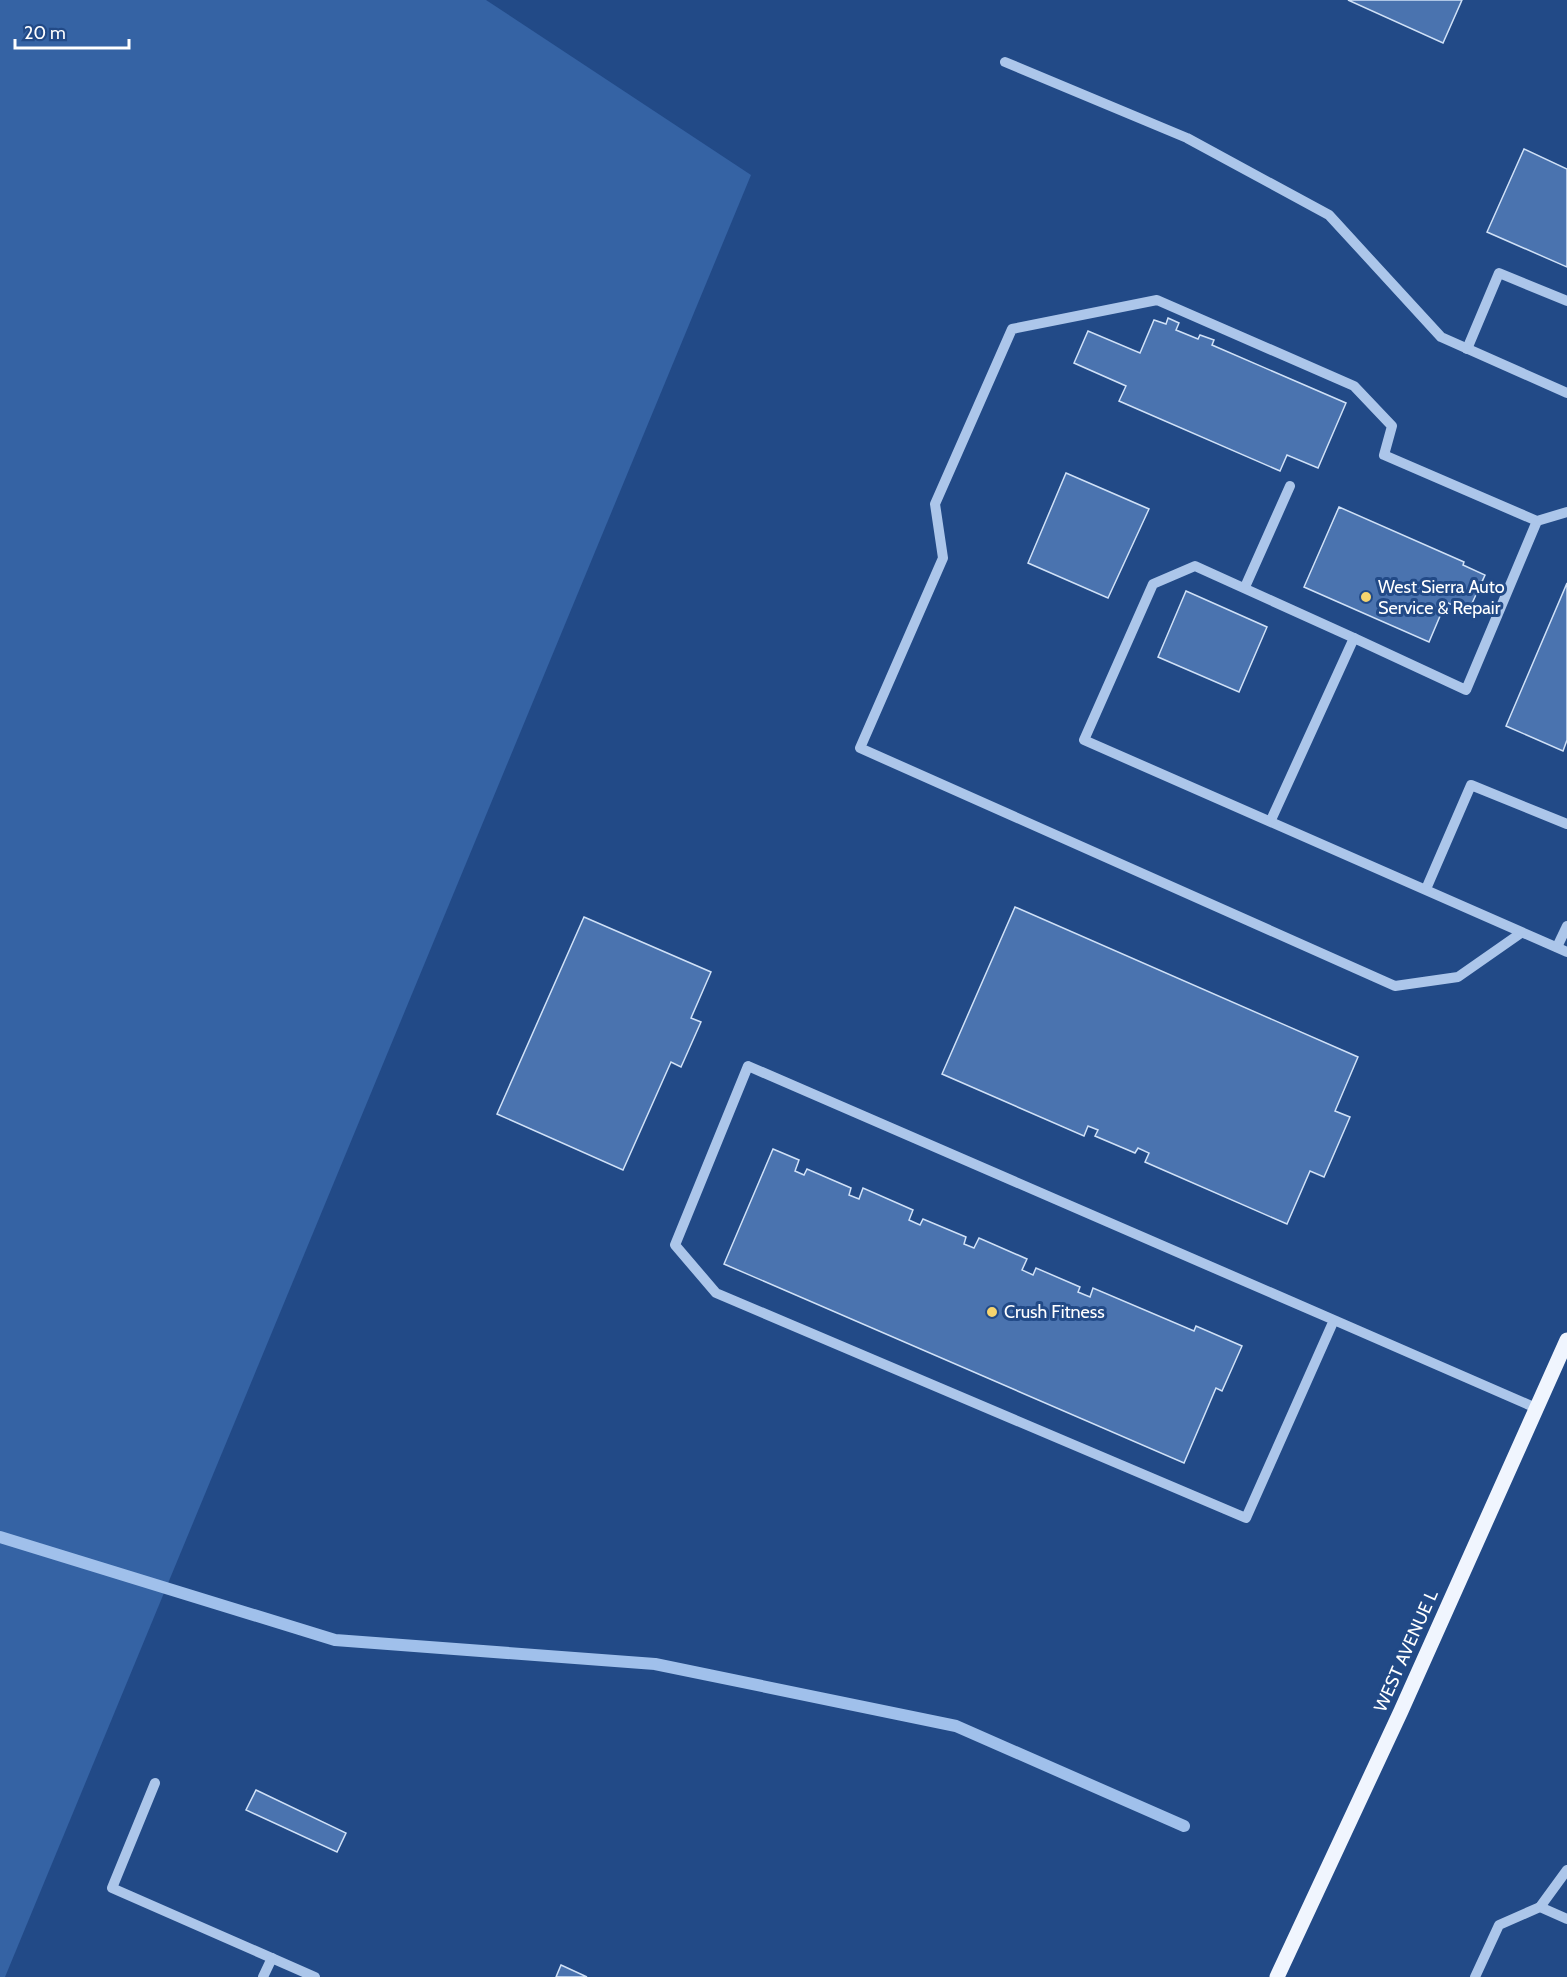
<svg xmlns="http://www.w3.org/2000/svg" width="1567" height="1977" font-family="Cabin,sans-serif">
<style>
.green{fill:#3563a4}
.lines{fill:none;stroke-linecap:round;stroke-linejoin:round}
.stream{stroke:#a0c0eb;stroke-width:12}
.building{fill:#4a73af;stroke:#d0e1f7;stroke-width:1.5}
.minor{stroke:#acc6ea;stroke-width:10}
.major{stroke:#f0f5fe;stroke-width:15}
.poi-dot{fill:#f6d46e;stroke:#224a87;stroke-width:2}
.labels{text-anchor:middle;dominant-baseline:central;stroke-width:6;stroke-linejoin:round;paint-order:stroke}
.poi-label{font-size:18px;fill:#fff;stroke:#224a87;text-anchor:start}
.street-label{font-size:18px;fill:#fff;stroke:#224a87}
</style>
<rect width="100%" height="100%" fill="#224a87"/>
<path class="green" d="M0,0h486l265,175 -746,1802h-5z"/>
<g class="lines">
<path class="stream" d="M0,1537l335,103 320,24 301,62 228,100"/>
</g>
<g class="building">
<path d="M1348,0h114l-19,43z"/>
<path d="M1524,149l43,20v98l-80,-35z"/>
<path d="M1168,318l11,5 -3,7 22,9 2,-4 14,5 -2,5 134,58 -28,65 -31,-13 -7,16 -161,-70 7,-15 -52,-23 14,-32 52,22 14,-33 12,4z"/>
<path d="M1066,473l83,36 -41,89 -80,-35z"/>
<path d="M1339,507l125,55 -1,3 22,10 -17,37 -22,-10 -17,40 -125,-55z"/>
<path d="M1567,583v157l-4,11 -57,-25z"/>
<path d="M1186,591l81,36 -28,65 -81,-35z"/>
<path d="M1015,907l343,150 -23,54 15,6 -26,60 -14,-6 -23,53 -142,-62 4,-9 -11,-5 -3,5 -40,-17 3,-6 -10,-4 -4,10 -142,-62z"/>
<path d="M584,917l127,55 -20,46 10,4 -20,45 -10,-5 -48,108 -126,-56z"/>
<path d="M773,1149l26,11 -4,11 9,4 3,-6 44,19 -2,7 10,4 4,-11 50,22 -4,10 11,5 3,-6 43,18 -2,7 10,4 5,-10 48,21 -5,11 11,5 3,-7 44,19 -2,5 12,5 3,-9 101,43 2,-5 46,20 -20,45 -6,-3 -32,75 -460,-199z"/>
<path d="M256,1790l90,43 -9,19 -91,-42z"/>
<path d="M561,1965l26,12h-31z"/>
</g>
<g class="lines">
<g class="minor">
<path d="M1005,62l182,76 142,77 112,122 126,56"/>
<path d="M1467,349l32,-76 68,28"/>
<path d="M1245,587l45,-101"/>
<path d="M1354,638l-159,-72 -42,18 -69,156 483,212"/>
<path d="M1271,820l83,-182 112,52 71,-169"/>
<path d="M1426,889l45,-104 96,39"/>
<path d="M1521,933l-63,44 -63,9 -535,-238 83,-190 -8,-54 77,-175 145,-29 197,86 38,40 -8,29 153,66 30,-9"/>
<path d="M1557,947l10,-21"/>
<path d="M1334,1320l-88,198 -530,-225 -41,-48 73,-179 586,254 202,88"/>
<path d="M155,1783l-43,105 203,89"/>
<path d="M1540,1907l27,12"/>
<path d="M263,1977l9,-19"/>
<path d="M1475,1977l24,-52 41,-18 27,-37"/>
</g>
<path class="major" d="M1277,1977l124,-266 166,-371"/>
</g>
<g class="poi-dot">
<circle cx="1366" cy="597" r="6"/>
<circle cx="992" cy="1312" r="6"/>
</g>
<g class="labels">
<g class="poi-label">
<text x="1378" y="587">West Sierra Auto<tspan x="1378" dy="21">Service &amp; Repair</tspan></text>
<text x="1004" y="1312">Crush Fitness</text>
</g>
<g class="street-label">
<text transform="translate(1406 1651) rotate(-66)">WEST AVENUE L</text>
</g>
</g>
<path d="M15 39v9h114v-9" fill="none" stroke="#ffffff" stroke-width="3"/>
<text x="24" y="39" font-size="18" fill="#ffffff" stroke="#224a87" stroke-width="4.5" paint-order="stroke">20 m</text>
</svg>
